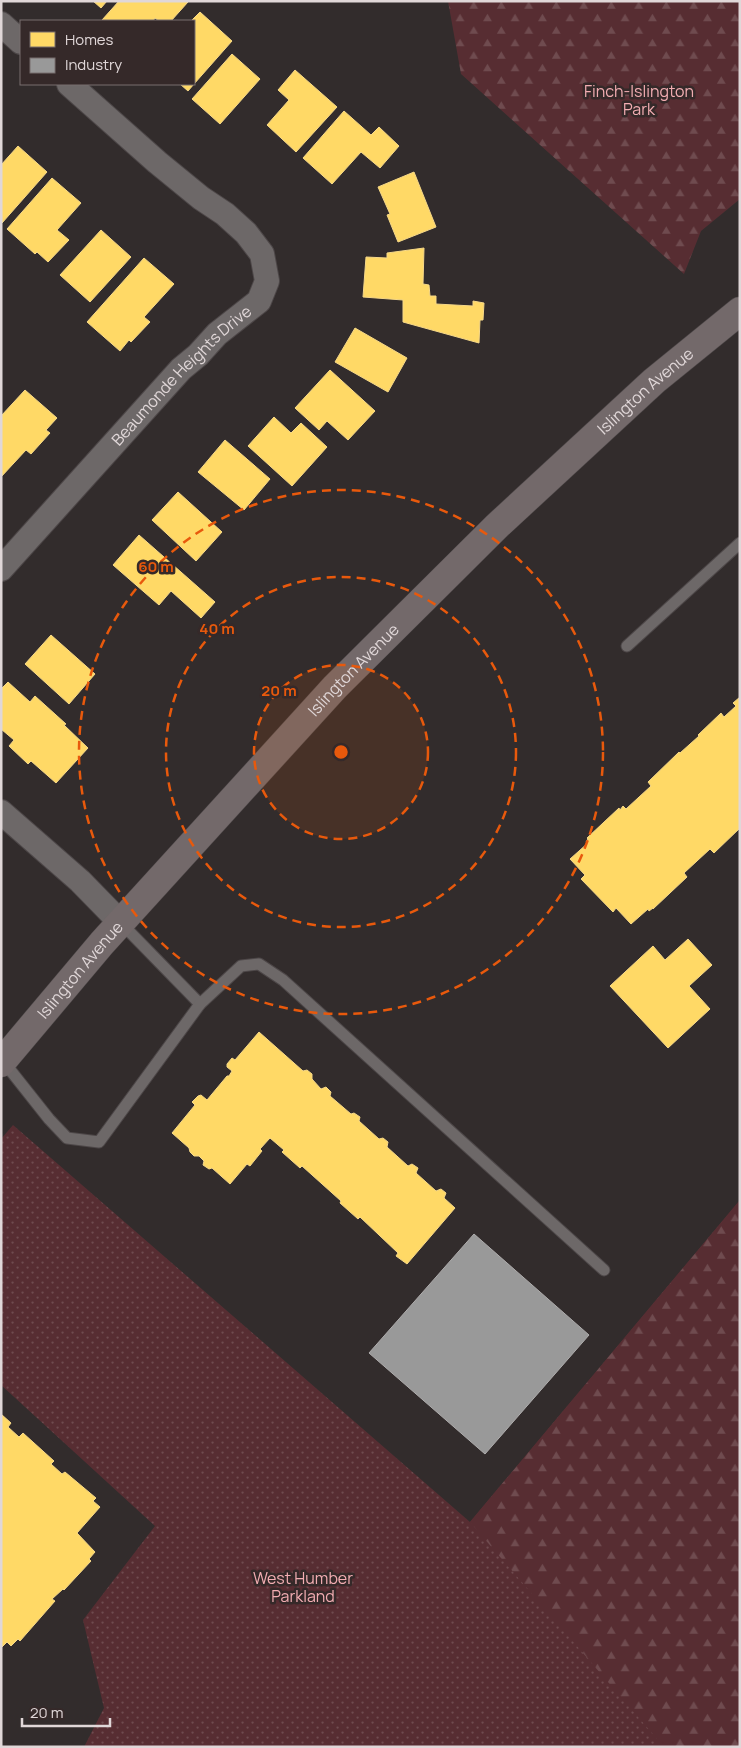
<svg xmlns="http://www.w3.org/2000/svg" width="741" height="1748" font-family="Manrope,sans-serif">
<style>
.grass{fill:url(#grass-dots)}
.forest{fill:url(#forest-firs)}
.homes{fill:#ffd966;stroke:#f6d888}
.industry{fill:#999;stroke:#aeacac}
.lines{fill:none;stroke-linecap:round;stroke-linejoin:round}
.service-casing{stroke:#4d4748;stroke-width:13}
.minor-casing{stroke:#4d4748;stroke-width:26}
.secondary-casing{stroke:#4d4748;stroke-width:29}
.service{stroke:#6d6868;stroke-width:11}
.minor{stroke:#6d6868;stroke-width:24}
.secondary{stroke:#73696a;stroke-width:28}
.ring{fill:none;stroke:#e8590c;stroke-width:2.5;stroke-dasharray:9 6}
.labels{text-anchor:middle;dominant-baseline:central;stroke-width:5;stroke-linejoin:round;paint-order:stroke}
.park-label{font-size:16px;fill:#f2adb2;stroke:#352929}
.street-label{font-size:16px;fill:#e0d7d8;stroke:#352929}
.centre{fill:#e8590c;stroke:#352929;stroke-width:2.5}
.ring-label{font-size:15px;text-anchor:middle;font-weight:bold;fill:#e8590c;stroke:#352929;stroke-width:5;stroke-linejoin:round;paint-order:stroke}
</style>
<defs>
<pattern id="grass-dots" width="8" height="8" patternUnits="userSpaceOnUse" patternTransform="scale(1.25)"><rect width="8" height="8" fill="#572d32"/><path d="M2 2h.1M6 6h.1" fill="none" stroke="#6f4b4f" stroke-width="1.8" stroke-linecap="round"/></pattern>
<pattern id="forest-firs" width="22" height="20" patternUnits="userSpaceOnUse" patternTransform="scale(1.25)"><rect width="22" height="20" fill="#572d32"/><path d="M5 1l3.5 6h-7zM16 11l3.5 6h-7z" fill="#6f4b4f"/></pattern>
</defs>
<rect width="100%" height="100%" fill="#322c2c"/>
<path class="grass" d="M13,1125l457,397 270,-322v547h-656l20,-39 -21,-88 72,-94 -154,-141v-246z"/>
<g class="forest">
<path d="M448,1h292v198l-39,32 -17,43 -223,-200z"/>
<path d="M740,1200v547h-76l-194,-225z"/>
</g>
<g class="homes">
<path d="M93,1h14l-6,7z"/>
<path d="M119,1h68l1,1 -17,19h-12l-4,-3 -2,3h-49l-2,-1z"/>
<path d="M200,12l32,29 -38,43v-63h-3z"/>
<path d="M232,54l28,25 -40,45 -28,-25z"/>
<path d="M295,70l42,37 -41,45 -29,-27 22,-25 -11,-10z"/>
<path d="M180,84h14l-6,7z"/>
<path d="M344,111l27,24 8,-8 20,19 -19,22 -19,-16 -29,32 -29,-26z"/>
<path d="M18,146l29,26 -45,51 -1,-58z"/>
<path d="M414,172l22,55 -38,15 -11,-27 3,-1 -12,-27z"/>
<path d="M52,178l29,25 -24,27 12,10 -21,22 -11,-10 -2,2 -28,-25z"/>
<path d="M101,230l30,27 -41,45 -30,-27z"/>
<path d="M424,248l-1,36 6,1 1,11h6v8l37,2v-5l11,2 -1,17h-3l-1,23 -76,-21v-22l-40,-3 3,-40 21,1v-5z"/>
<path d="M144,258l30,26 -30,33 6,5 -19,20 -2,-2 -9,11 -33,-29z"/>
<path d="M355,328l52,30 -19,34 -53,-30z"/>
<path d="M330,370l45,41 -27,29 -21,-19 -8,9 -24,-22z"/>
<path d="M25,390l32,28 -11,12 4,3 -19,21 -5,-4 -25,27v-61z"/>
<path d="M274,417l17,16 10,-10 26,24 -35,39 -44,-40z"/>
<path d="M225,440l45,39 -26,31 -46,-38z"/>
<path d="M178,492l44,40 -26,29 -44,-41z"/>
<path d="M139,535l76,67 -14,16 -30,-27 -12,14 -46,-40z"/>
<path d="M51,635l44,39 -26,30 -44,-40z"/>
<path d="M8,682l22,20 5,-6 31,28 -2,1 24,23 -32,35 -25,-22 -3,3 -19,-18 5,-6 -13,-11v-40z"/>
<path d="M740,697v131l-26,25 -4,-4 -26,24 3,4 -34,32v-1l-4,3 -1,-2 -17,15 -15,-16 -3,4 -32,-33 4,-4 -15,-16 18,-16 -2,-1 2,-3 -1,-1 32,-30 1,2 3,-4 3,3 25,-23 -3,-4 31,-30 1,1 19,-17 -1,-1 23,-22 3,4 12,-11 -3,-3z"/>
<path d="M688,939l24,26 -23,21 21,23 -42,39 -58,-62 43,-40 12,14z"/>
<path d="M259,1032l44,39 4,-1 5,4v5l9,10 5,-2 5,5 -1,4 21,18 3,-1 6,4 -1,4 20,18 4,-1 5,4 -1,5 21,19 4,-2 6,4 -2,5 20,18 5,-2 5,4 -2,5 11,10 -48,56 -11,-8 2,-3 -38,-36 -2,2 -18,-16 1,-2 -39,-35 -2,2 -18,-16 2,-2 -14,-12 -10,11 2,2 -12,15 -3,-2 -17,20 -18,-16 -3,1 -6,-4 1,-4 -5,-5h-5l-4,-4 -1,-4 -17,-15 23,-28 -3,-3 6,-6 3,-1 6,5 20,-24h2l3,-5 -5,-4v-3l5,-6 3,2z"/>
<path d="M1,1414l10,9 -3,4 11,10 4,-4 31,28 -3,3 11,10 3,-2 31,26 -3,3 7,6 -23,26 18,19 -6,7 2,2 -27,29 -1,-1 -11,10 3,2 -35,40 -2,-2 -7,7 -4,-4 -6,6z"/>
</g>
<path class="industry" d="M474,1234l115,101 -104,119 -116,-101z"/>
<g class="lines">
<g class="service-casing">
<g id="service">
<path d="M627,646l113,-103"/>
<path d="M121,923l79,81"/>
<path d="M3,1061l46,58 18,19 32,4 101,-138 41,-38 18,-2 24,16 321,290"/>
</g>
</g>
<g class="minor-casing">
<g id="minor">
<path d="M1,24l20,18"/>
<path id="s1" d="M1,569l180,-200 17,-14 19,-21 42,-33 8,-20 -5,-27 -16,-21 -21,-19 -24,-16 -44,-36 -88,-78"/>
<path d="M1,812l79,69 41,42"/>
</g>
</g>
<g class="secondary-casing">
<g id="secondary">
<path id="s2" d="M1,1063l101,-120 233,-256 162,-161 157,-145 86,-70"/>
</g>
</g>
<use href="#service" class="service"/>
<use href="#minor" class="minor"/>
<use href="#secondary" class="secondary"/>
</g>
<circle cx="341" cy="752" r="87" fill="#e8590c" fill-opacity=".12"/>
<g class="ring">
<circle cx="341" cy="752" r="87"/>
<circle cx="341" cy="752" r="175"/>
<circle cx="341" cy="752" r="262"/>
</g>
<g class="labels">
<g class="park-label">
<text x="639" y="91">Finch-Islington<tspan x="639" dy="18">Park</tspan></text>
<text x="303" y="1578">West Humber<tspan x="303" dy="18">Parkland</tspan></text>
</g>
<g class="street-label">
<text stroke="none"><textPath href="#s1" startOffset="265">Beaumonde Heights Drive</textPath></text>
<text stroke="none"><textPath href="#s2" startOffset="932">Islington Avenue</textPath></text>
<text stroke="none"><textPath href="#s2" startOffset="528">Islington Avenue</textPath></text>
<text stroke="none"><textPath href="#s2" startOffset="122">Islington Avenue</textPath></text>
</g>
</g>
<circle cx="341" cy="752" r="8" class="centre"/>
<g class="ring-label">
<text x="156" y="572">60 m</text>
<text x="217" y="634">40 m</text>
<text x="279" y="696">20 m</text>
</g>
<rect width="741" height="1748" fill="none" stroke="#e0d7d8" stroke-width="5"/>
<rect x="20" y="20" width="175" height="65" fill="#352929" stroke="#796f6f"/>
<rect x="30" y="32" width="25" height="15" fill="#ffd966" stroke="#796f6f"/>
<text x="65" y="45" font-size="15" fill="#e0d7d8">Homes</text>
<rect x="30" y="58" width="25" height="15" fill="#999999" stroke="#796f6f"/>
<text x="65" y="70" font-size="15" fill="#e0d7d8">Industry</text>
<path d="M22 1718v8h88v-8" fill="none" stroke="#e0d7d8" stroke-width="2.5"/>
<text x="30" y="1718" font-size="15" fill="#e0d7d8" stroke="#352929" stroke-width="4" paint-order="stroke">20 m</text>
</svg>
